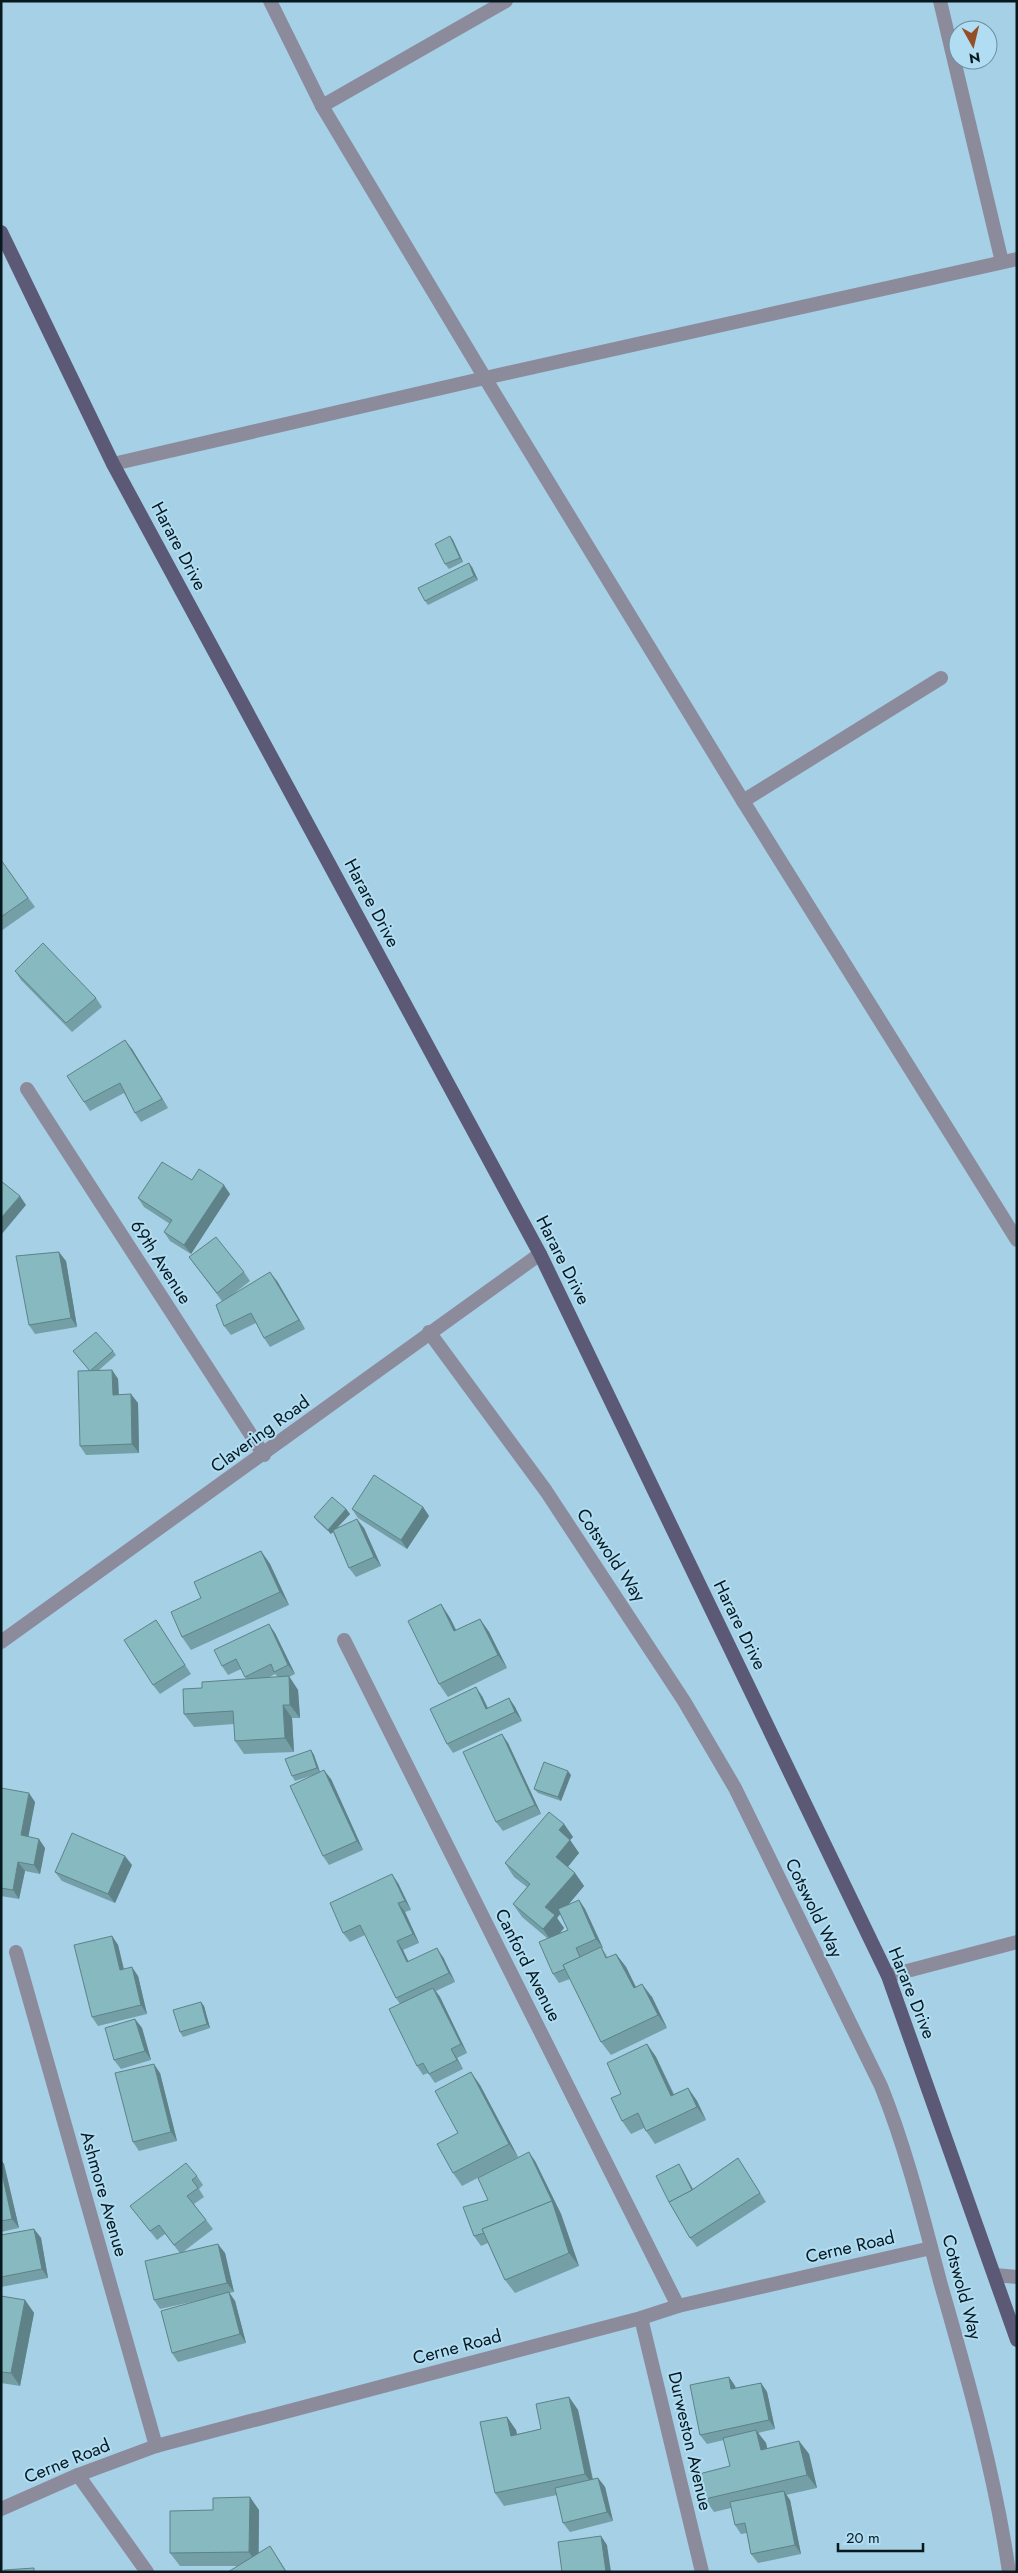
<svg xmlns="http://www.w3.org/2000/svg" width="1018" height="2573" font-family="Jost,sans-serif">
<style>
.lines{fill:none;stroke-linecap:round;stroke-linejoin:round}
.service{stroke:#8c8b9c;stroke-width:14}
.minor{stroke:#8c8b9c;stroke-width:14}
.primary{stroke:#5b5975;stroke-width:14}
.wall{fill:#749fa6;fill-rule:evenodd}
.shaded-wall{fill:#5e8287}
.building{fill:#87b9c1;stroke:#5e8287}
.labels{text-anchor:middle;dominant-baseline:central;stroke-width:4;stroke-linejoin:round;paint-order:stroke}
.street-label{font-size:18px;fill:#07181f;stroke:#b1ddf2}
</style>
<rect width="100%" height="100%" fill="#a5d0e5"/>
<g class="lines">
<path class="service" d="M995,2275l22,2"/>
<g class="minor">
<path d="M270,1l52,105 163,272 258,423 274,439"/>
<path d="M940,1l62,261"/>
<path d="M322,106l184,-105"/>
<path d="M113,464l372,-86 532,-119"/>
<path d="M743,801l198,-123"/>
<path d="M27,1089l237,366"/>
<path d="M429,1332l117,159 138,210 51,87 146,298c26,65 42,131 60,199 27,94 54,190 68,287"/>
<path d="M344,1640l334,666"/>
<path d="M1,1642l539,-388"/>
<path d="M16,1952l140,494"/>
<path d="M888,1976l129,-34"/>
<path d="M641,2318l61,254"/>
<path d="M78,2475l69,97"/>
<path d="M1,2509l77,-34 78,-29 485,-128 37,-12 253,-58"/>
</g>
<path class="primary" d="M1,232l112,232 427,790 348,722 129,364"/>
</g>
<g class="wall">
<path d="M450,536l3,4 10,22 -14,7 -4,-5z"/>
<path d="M472,567l6,13 -50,25 -3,-4z"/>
<path d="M1,860l34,47 -34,24z"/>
<path d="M15,971l81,27 6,9 -30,25 -51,-52z"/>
<path d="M132,1049l36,59 -27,14 -6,-9 -11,-20 -34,18 -6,-9z"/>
<path d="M192,1180l38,14 -39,60 -21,-13 -6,-9 6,-8 -26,-17 -6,-9z"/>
<path d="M189,1257l55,15 6,9 -19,15 46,-15 28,48 -35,18 -6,-9 -8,-15 -25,12 -7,-9 -2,-25z"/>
<path d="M66,1261l11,66 -42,7 -6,-9z"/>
<path d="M73,1351h40l3,4 -17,15h13l6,9 1,16 19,8 1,50 -53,2 -6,-9 9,-76z"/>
<path d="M423,1507l6,9 -22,33 -49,-31 -6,-9z"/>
<path d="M346,1509l4,5 -13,14h27l17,38 -25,11 -7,-9 -16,-36 -2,2 -14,-13 -3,-4z"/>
<path d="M261,1551l9,13 19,41 -98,45 -9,-13z"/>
<path d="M441,1604l9,14 6,12 24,-11 9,13 18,36 -59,29 -9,-13z"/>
<path d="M156,1620l35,54 -31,20 -7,-9z"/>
<path d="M275,1633l20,41 -6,3 9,13 2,28h-8l2,34 -50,2 -9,-13 -1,-17 -40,3 -10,-13 18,-26 44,-9 -5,-10 -13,6 -6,-9zM275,1674l3,3 -10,1z"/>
<path d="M482,1696l6,12 21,-10 6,9 7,14 -69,32 -6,-9z"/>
<path d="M508,1743l33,71 -38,17 -7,-9z"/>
<path d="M311,1750l3,5 6,17 11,7 32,71 -34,15 -6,-9 -7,-82 -21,7 -3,-5z"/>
<path d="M571,1775l-10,26 -23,-8 -4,-4z"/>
<path d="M1,1788l34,14 -7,35 17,11 -5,26 -15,-3 -6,28 -18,-3z"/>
<path d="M564,1824l9,13 -3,3 9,13 -11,14 7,6 9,13 -16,19 11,-5 6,9 18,39h-1l6,10 8,-4 10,13 10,20 16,10 15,31 -56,27 -10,-13 -31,-63 -11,4 -6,-9 -6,-36 -25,-21 -9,-13 14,-17 -13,-10 -9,-14zM560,1914l8,16 -8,3 4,-5 -7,-10z"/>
<path d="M132,1865l-17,38 -53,-22 -7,-9z"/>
<path d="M398,1883l13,27 -6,2 14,31 -16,7 5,11 35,-4 12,25 -19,9 4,6 27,56 -10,5 6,11 -28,14 -7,-10 -5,2 -6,-9 -17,-62 -4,-6 -31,-63 -15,7 -7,-9z"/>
<path d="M112,1936l6,9 6,24 14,7 9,38 -49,12 -6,-9z"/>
<path d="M204,2006l6,22 -27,9 -3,-5z"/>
<path d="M135,2019l7,9 9,32 -30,9 -7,-9z"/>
<path d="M647,2044l9,13 18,37 14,-6 9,13 9,19 -51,24 -11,-16 -13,6 -9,-13 -1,-27z"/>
<path d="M160,2073l17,68 -38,10 -6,-9z"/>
<path d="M480,2085l38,72 -56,29 -9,-13 5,-40z"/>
<path d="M738,2158l28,44 -69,45 -7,-9 -21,-36 13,-33 11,20z"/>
<path d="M1,2160l3,4 15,64 -18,4z"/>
<path d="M535,2161l26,53 18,52 -64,27 -10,-13 -17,-37 -7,3 -7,-10 14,-36z"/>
<path d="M197,2176l6,9 -4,4 5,8 -10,7 19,25 -30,23 42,1 9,39 -5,1 6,8 11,42 -68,19 -6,-9 33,-54 -45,10 -6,-9 26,-47 -15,-19 -8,6 -27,-34z"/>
<path d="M34,2229l7,9 7,40 -47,9v-52z"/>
<path d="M1,2296l24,4 9,13 -14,73 -19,-3z"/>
<path d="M729,2377l6,9 1,2 25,-5 6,9 8,37 -17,4 8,10 1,6 32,-8 10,13 8,34 -31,7 4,5 11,54 -43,9 -7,-9 -4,-21 -6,1 -6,-9 -4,-17 -17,4 -9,-13 25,-33 -6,-26 -17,4 -7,-9z"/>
<path d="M569,2397l9,13 15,69 5,-1 7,9 8,34 -43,11 -7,-9 -6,-28 -53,11 -9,-13 12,-76 9,13 1,4 24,-5z"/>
<path d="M259,2510v43l11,-7 17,26h-59l10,-6h-58l-10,-13z"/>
</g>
<g class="shaded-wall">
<path d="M450,536l3,4 10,22 -3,-4z"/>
<path d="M469,563l3,4 6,13 -4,-4z"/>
<path d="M125,1040l7,9 36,59 -6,-9z"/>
<path d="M224,1185l6,9 -39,60 -7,-9z"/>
<path d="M20,1196l6,9 -25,30v-17z"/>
<path d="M59,1252l7,9 11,66 -6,-9z"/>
<path d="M270,1272l7,9 28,48 -6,-9z"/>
<path d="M112,1370l6,9 1,25 -6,-9z"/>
<path d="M131,1394l7,9 1,50 -7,-9z"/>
<path d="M423,1507l6,9 -22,33 -6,-9z"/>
<path d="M346,1509l4,5 -19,20 -3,-4z"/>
<path d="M357,1519l7,9 17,38 -7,-9z"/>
<path d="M261,1551l9,13 19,41 -9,-13z"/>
<path d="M441,1604l9,14 13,26 -9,-13z"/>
<path d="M480,1619l9,13 18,36 -9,-13z"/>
<path d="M269,1624l6,9 20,41 -7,-9z"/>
<path d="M289,1676l9,14 2,28 -10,-13z"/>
<path d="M476,1687l6,9 10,22 -6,-9z"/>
<path d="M509,1698l6,9 7,14 -7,-9z"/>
<path d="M283,1705l9,13 2,34 -9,-14z"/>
<path d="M502,1734l6,9 33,71 -6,-9z"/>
<path d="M311,1750l3,5 6,17 -3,-4z"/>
<path d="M324,1770l7,9 32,71 -6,-9z"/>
<path d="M568,1771l3,4 -10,26 -3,-4z"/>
<path d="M29,1793l6,9 -8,42 -6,-9z"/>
<path d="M564,1824l9,13 -3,3 9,13 -14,17 -9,-13 3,-27z"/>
<path d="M39,1839l6,9 -5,26 -6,-9z"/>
<path d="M125,1856l7,9 -17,38 -7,-9z"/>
<path d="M18,1862l7,9 -6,28 -6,-9z"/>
<path d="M575,1873l9,13 -27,32 7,10 -12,14 -9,-13 2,-22z"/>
<path d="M392,1874l6,9 13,27 -6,-9z"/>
<path d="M579,1900l6,9 18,39 -7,-9z"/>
<path d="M398,1903l7,9 14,31 -6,-9z"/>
<path d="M112,1936l6,9 8,34 -6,-9z"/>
<path d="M397,1941l6,9 10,21 -6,-9z"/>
<path d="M437,1948l6,9 12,25 -6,-9z"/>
<path d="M616,1954l10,13 17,35 -9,-14z"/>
<path d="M132,1967l6,9 9,38 -6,-9z"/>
<path d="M642,1984l10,13 15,31 -9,-13z"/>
<path d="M433,1988l7,9 27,56 -6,-9z"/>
<path d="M201,2002l3,4 6,22 -3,-4z"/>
<path d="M135,2019l7,9 9,32 -6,-9z"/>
<path d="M647,2044l9,13 24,52 -9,-13z"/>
<path d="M451,2049l6,9 6,11 -6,-9z"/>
<path d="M154,2064l6,9 17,68 -6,-9z"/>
<path d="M471,2072l9,13 38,72 -9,-13z"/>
<path d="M688,2088l9,13 9,19 -9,-13z"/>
<path d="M529,2152l6,9 26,53 18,52 -10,-13z"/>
<path d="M1,2160l3,4 15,64 -7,-9 -11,-50z"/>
<path d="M679,2164l3,5 16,30 -3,-4z"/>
<path d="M34,2229l7,9 7,40 -6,-9z"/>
<path d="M218,2244l7,9 9,39 -7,-9z"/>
<path d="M229,2292l6,9 11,42 -6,-9z"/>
<path d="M25,2300l9,13 -14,73 -9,-13z"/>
<path d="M729,2377l6,9 3,12 -7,-9z"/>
<path d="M761,2383l6,9 8,37 -6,-9z"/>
<path d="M569,2397l9,13 16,77 -9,-13z"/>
<path d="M507,2417l9,13 4,19 -9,-13z"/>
<path d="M756,2430l10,13 5,21 -10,-14z"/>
<path d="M799,2441l10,13 8,34 -10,-13z"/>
<path d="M598,2478l7,9 8,34 -6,-9z"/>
<path d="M784,2491l6,9 11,54 -6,-9z"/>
<path d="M250,2497l9,13 -1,56 -9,-14z"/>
<path d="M601,2536l6,9 4,27h-5z"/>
</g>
<g class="building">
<path d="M450,536l10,22 -15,6 -10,-20z"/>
<path d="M469,563l5,13 -49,25 -7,-13z"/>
<path d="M1,860l27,38 -27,19z"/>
<path d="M43,943l53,55 -30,25 -51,-52z"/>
<path d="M125,1040l37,59 -27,14 -15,-30 -36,19 -17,-26z"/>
<path d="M162,1162l30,18 7,-11 25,16 -40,60 -20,-13 8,-12 -34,-22z"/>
<path d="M1,1181l19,15 -19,22z"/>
<path d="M216,1237l28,35 -27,21 -28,-36z"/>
<path d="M59,1252l12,66 -42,7 -13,-69z"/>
<path d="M270,1272l29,48 -35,18 -13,-25 -27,13 -8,-21z"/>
<path d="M96,1332l17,19 -23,20 -17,-20z"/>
<path d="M112,1370l1,25 18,-1 1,50 -52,2 -2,-75z"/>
<path d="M374,1475l49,32 -22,33 -49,-31z"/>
<path d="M332,1497l14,12 -18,21 -14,-13z"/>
<path d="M357,1519l17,38 -25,11 -16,-38z"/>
<path d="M261,1551l19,41 -98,45 -11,-25 30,-14 -7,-16z"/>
<path d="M441,1604l13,27 26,-12 18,36 -59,29 -31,-63z"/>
<path d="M156,1620l29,45 -32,20 -29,-45z"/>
<path d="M269,1624l19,41 -14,7 -3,-8 -26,13 -9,-18 -14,7 -8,-16z"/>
<path d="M289,1676l1,29h-7l2,33 -50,3 -2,-30 -49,3 -1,-25 19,-1v-6z"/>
<path d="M476,1687l10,22 23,-11 6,14 -68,32 -17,-35z"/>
<path d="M502,1734l33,71 -39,17 -33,-70z"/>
<path d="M311,1750l6,18 -25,8 -7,-17z"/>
<path d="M544,1762l24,9 -10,26 -24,-8z"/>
<path d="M324,1770l33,71 -34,15 -33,-70z"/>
<path d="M1,1788l28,5 -8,42 18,4 -5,26 -16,-3 -5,28 -12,-2z"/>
<path d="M549,1812l15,12 -5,6 11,10 -14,17 19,16 -30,34 10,8 -12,14 -30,-25 17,-20 -25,-21z"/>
<path d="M72,1833l53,23 -17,38 -53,-22z"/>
<path d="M392,1874l13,27 -7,2 15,31 -16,7 10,21 30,-14 12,25 -53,25 -36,-73 -17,8 -13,-30z"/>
<path d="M579,1900l17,39 -20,9 4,9 -17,8 2,4 -12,5 -14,-32 29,-12 -10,-21z"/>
<path d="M112,1936l8,34 12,-3 9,38 -49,12 -18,-72z"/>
<path d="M601,1947l5,11 10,-4 18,34 8,-4 16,31 -57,27 -38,-77z"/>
<path d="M433,1988l28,56 -10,5 6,11 -28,14 -6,-11 -6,3 -28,-57z"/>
<path d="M201,2002l6,22 -27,8 -7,-22z"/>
<path d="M135,2019l10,32 -31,9 -9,-32z"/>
<path d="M647,2044l24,52 17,-8 9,19 -51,24 -8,-18 -16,8 -11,-23 10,-4 -14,-31z"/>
<path d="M154,2064l17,68 -38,10 -18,-69z"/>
<path d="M471,2072l38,72 -56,29 -16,-29 21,-11 -23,-42z"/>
<path d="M529,2152l25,53 -2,-4 -70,28 2,4 -10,3 -11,-29 25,-7 -10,-22z"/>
<path d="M738,2158l22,35 -70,45 -21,-36 23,-12z"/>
<path d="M186,2163l11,13 -5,4 6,8 -11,8 19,24 -32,25 -15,-20 -9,6 -20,-25z"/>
<path d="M679,2164l13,26 -23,12 -13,-26z"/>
<path d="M1,2169l11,50 -11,2z"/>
<path d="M552,2201l17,52 -64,27 -23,-51z"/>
<path d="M34,2229l8,40 -41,8v-42z"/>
<path d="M218,2244l9,39 -73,17 -9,-39z"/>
<path d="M229,2292l11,42 -68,19 -11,-42z"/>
<path d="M1,2296l24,4 -14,73 -10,-1z"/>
<path d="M729,2377l2,12 30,-6 8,37 -69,15 -10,-50z"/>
<path d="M569,2397l16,77 -90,19 -15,-71 27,-5 4,19 30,-7 -5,-25z"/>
<path d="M756,2430l5,20 38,-9 8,34 -102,24 -6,-25 31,-8 -7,-28z"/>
<path d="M598,2478l9,34 -44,11 -8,-35z"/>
<path d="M784,2491l11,54 -44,9 -6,-31 -10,2 -5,-23z"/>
<path d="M250,2497l-1,55 -79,1v-42l43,-1v-12z"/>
<path d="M601,2536l5,36h-44l-4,-30z"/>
<path d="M270,2546l16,26h-58z"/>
<path d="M34,2568v4h-30v-2z"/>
</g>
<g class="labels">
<g class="street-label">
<text transform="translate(179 546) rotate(62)">Harare Drive</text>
<text transform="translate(372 903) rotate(62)">Harare Drive</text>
<text transform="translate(563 1260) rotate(63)">Harare Drive</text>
<text transform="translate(161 1262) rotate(57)">69th Avenue</text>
<text transform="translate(260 1434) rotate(-36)">Clavering Road</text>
<text transform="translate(611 1555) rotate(56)">Cotswold Way</text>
<text transform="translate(740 1625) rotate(64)">Harare Drive</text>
<text transform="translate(814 1908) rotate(64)">Cotswold Way</text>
<text transform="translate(528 1965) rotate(63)">Canford Avenue</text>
<text transform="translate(912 1993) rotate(68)">Harare Drive</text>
<text transform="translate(104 2194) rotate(74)">Ashmore Avenue</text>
<text transform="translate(850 2247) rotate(-13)">Cerne Road</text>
<text transform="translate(962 2287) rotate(75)">Cotswold Way</text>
<text transform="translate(457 2347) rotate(-15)">Cerne Road</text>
<text transform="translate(690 2441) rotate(77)">Durweston Avenue</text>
<text transform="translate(67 2461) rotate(-22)">Cerne Road</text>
</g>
</g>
<rect width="1018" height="2573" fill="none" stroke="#07181f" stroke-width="5"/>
<g transform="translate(973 45) rotate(172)"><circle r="24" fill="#b1ddf2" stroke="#6d8e9e"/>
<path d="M0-4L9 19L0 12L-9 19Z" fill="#954f27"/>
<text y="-8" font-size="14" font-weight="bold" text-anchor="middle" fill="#07181f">N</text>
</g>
<path d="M838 2543v8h85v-8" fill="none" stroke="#07181f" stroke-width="2.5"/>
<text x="846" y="2543" font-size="15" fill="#07181f" stroke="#b1ddf2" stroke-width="4" paint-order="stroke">20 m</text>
</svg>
